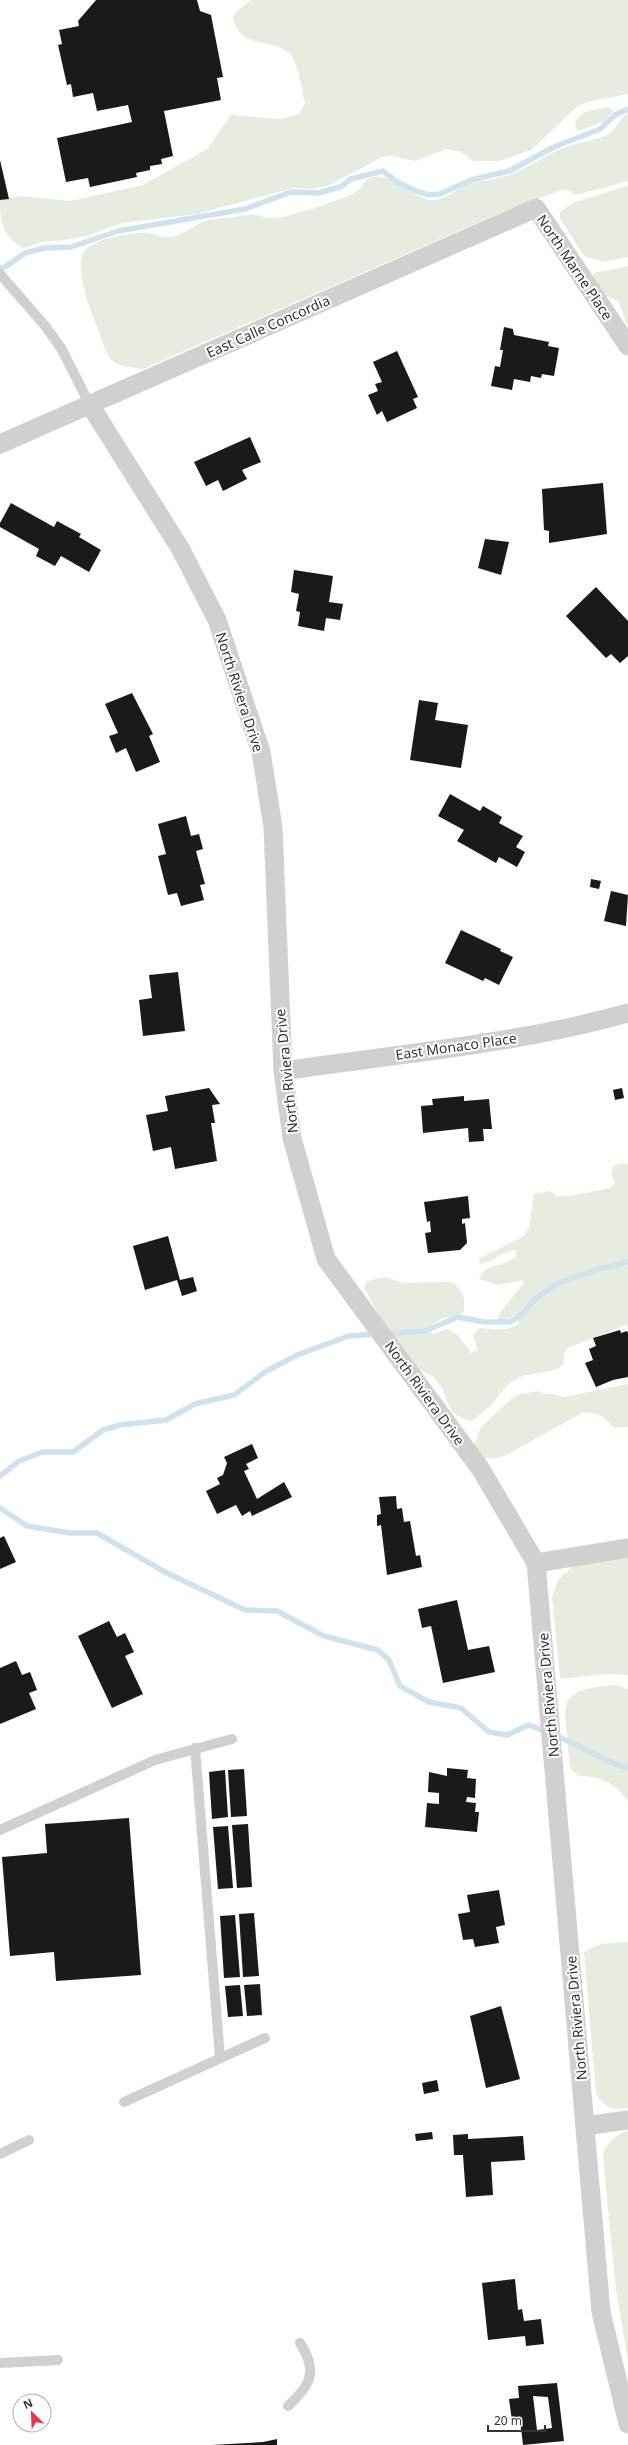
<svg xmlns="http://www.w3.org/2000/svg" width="628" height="2445" font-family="'Noto Sans',sans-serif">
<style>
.green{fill:#e6ecdf}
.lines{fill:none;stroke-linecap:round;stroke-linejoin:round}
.stream{stroke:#cfe2ee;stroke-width:5.5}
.building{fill:#1a1a1a;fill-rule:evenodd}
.service{stroke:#d0d0d0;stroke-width:10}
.minor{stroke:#d0d0d0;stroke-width:19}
.labels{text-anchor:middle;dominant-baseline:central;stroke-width:4;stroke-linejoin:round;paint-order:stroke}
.street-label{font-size:14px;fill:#333;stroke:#fff}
</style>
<rect width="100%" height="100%" fill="#fff"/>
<g class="green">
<path d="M251,0h377v94l-36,7 -14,5 -47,44 -32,11h-26l-12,-9 -15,-3 -31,12 -23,-5 -10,1 -52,28 -16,4 -21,-1 -96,26 -75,9 -33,12 -22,5 -25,2 -18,6c-22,-11 -24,-25 -24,-48l21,-4 49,5 73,-16 64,-36 24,-34 49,4 19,-5 6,-11c-3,-12 -7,-43 -16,-50 -21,-18 -47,-1 -56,-35l3,-6z"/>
<path d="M608,107l6,4 -11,11 -25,9 -3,-4 1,-7 9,-8z"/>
<path d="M628,112v69l-52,14 -11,-6 -61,22 -361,158c-39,-5 -32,-8 -46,-42 -7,-17 -23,-59 -13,-76 8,-12 49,-19 63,-18 9,1 16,6 25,4 14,-3 23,-14 37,-17 13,-2 28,-4 41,-5 6,-1 12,2 18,3 15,0 29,-5 44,-9 14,-5 32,-10 45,-18 6,-4 8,-13 16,-14 21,-3 38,21 59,23 14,0 24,-11 37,-16 13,-4 27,-4 40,-9 20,-7 37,-21 57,-28 14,-5 29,-6 43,-13 7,-4 11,-16 19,-22z"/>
<path d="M628,186v71l-23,5 -21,-6 -24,-38v-6l14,-10z"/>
<path d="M628,266v61l-10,-26 -15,-7 -12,-18 3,-3z"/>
<path d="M620,1163l8,1v165l-2,-4 -59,23 -3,6v10c-13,12 -34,6 -49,16 -10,6 -15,14 -22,23 -5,6 -14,12 -21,18l-13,-4 -8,-6 -9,-23 -9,-12 -16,-7 -31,-41 -22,-41 3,-6 19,-4 17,6 48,-1 8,6 5,10v13l-6,6 -16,1 -13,9 3,7 16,-5 9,5 14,19 7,-3 -5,-15 7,-7c12,1 30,4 39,-5l-4,-8 -13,6 -5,-3 4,-7 23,-28 -1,-3 -25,5 -19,-6c6,-17 25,-11 37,-23l-1,-6c-13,1 -22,12 -35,14l-1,-5 45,-23 5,-8 5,-34 16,-3 6,5h13l41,-8 5,-4 -4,-11 3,-7z"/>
<path d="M628,1384v43l-15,1c-9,-12 -16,-17 -31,-15l-76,42 -13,4 -9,-1 -10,-12 6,-18 30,-28 10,-6 20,-3 3,3h10l11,3z"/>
<path d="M628,1556v119l-21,-1 -47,5 -8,-82 6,-17 15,-14z"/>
<path d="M616,1685l12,4v112c-14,-18 -26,-25 -49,-25l-9,-8 -5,-55c1,-26 30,-26 51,-28z"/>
<path d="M628,1942v166c-15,2 -25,0 -32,-15l-12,-141 17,-8z"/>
<path d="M628,2130v232l-12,-73 -13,-132c0,-12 14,-22 25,-27z"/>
</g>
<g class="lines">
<g class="stream">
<path d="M0,268l5,-1 20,-14 19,-5 27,-1 47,-16 127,-22 46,-17 27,1 22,-6 11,-8 32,-8 14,11 19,9 13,4 11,-1 31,-14 38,-9 45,-24 46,-18 15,-14 13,-6"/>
<path d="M385,1334l40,-3 33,-14 27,5h24l13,-7 12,-15 22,-16 43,-15 29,-7"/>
<path d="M0,1476l19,-15 24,-9h30l30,-22 17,-5 46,-5 29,-16 39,-9 31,-23 32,-17 52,-19 27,-2"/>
<path d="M0,1508l27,18 43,7h27l68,39 80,38 32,1 47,25 54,14 11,10 11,26 29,16 32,6 28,24 18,3 22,-10 18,7"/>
<path d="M555,1735l64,31 9,1"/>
</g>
</g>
<g class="building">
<path d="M96,0h101l3,11 11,4 12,62 -6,1 4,22 -57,11 9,45 -12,3 1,5 -12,2v4l-14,3 1,4 -47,10 -2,-9 -22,4 -9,-44 75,-16 -4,-17 -31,6 -4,-18 -20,4 -2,-13 -4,1 -9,-40 4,-1 -3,-14 20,-4 -1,-5z"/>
<path d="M0,160l9,39 -9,1z"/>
<path d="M504,327l9,2 1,6 35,7 -1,4 11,2 -5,28 -12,-2 -1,4 -10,-2 -1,6 -16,-3 -2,11 -21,-4 4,-20 5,1 3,-17h-3z"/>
<path d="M397,351l21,46 -5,2 4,9 -30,14 -5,-11 -5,4 -9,-20 10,-4 -3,-7 7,-2 -9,-20z"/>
<path d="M250,437l11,25 -19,8 5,9 -24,12 -5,-11 -12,6 -12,-24z"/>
<path d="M603,483l4,51 -58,9v-12l-5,-1 -2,-41z"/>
<path d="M11,503l43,24 3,-6 24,13 -2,3 22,13 -12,22 -28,-16 -6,10 -19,-10 3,-7 -39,-22v-4z"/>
<path d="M485,539l24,3 -8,33 -23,-7z"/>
<path d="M294,570l39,6 -4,26 14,2 -3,16 -14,-2 -2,13 -26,-5 2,-14 -4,-1 3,-17 -8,-2z"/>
<path d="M596,587l32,34v35l-8,7 -9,-9 -5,4 -40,-42z"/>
<path d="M132,693l21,41 -4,2 11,26 -24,10 -10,-24 -10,5 -7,-17 9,-3 -13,-29z"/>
<path d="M419,700l19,3 -3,17 33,5 -7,43 -51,-8z"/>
<path d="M450,794l30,17 3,-5 19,11 -3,6 24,13 -7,11 9,5 -8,15 -18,-10 -3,6 -39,-22 7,-11 -26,-14z"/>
<path d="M186,816l5,20 8,-2 4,15 -7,2 9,33 -5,1 4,15 -23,6 -4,-13 -9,2 -10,-39 8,-2 -8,-30z"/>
<path d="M591,879l10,2 -2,8 -9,-2z"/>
<path d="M611,891l17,4 -2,31 -22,-5z"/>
<path d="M461,930l40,19 -1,2 13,6 -14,28 -14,-7 -2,3 -38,-18z"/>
<path d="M178,972l7,59 -42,5 -4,-36 13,-2 -3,-23z"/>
<path d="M209,1088l11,16 -8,1 3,18h-4l6,38 -42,8 -4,-22 -18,4 -7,-36 22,-4 -3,-15z"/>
<path d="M622,1088l2,10 -9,2 -2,-10z"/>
<path d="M464,1096v5l25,-2 3,30h-9l1,12 -15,1 -1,-14 -45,5 -2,-27 12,-1 -1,-6z"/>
<path d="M468,1196l2,22 -8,1v5l3,-1 2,20 -7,7 -32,3 -3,-20 6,-1 -1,-11 -3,1 -3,-20z"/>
<path d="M168,1236l12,44 13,-3 4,14 -15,5 -5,-16 -32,10 -12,-44z"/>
<path d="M620,1330l1,3 6,-2 1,2v44l-15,3 -17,7 -11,-24 8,-3 -4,-11 7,-3 -3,-8z"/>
<path d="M252,1444l6,14 -12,6 3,5 -5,2 13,28 27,-17 8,15 -40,19 -2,-5 -8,5 -6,-11 -19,9 -11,-23 14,-7 -3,-6 6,-3 4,-12 -3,-6z"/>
<path d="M396,1496l1,13 5,-1 2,14 6,-1 6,35 4,-1 2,12 -35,8 -6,-50 -4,1v-11l4,-1 -2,-17z"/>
<path d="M4,1536l12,26 -16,7v-31z"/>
<path d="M457,1600l11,50 21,-4 6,26 -52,11 -12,-57 -9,2 -4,-19z"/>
<path d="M109,1621l8,16 8,-4 9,19 -9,4 18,38 -31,14 -34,-72z"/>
<path d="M16,1661l6,14 8,-3 7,18 -8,3 7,16 -36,15v-56z"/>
<path d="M447,1768l21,2 -1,8 9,1 -1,19 -8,-1 -1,5 10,1 -1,9h4l-2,20 -52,-5 2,-24 12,1v-11l-11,-1 1,-20 18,4z"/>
<path d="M244,1769l3,47 -16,1 -3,-47z"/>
<path d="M225,1770l3,47 -16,2 -3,-47z"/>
<path d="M129,1818l12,157 -85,6 -2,-29 -44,4 -8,-99 45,-4 -2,-29z"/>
<path d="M248,1824l4,63 -15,1 -5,-63z"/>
<path d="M228,1826l5,62 -15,1 -5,-62z"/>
<path d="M499,1890l6,35 -9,2 3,16 -24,4 -2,-8 -10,1 -5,-26 12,-2 -3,-17z"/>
<path d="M254,1913l5,63 -16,1 -4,-63z"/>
<path d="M235,1915l5,62 -16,1 -4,-62z"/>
<path d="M260,1984l2,31 -15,1 -3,-31z"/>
<path d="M240,1985l3,31 -15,1 -3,-31z"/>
<path d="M501,2006l19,73 -34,9 -16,-72z"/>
<path d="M437,2080l2,11 -15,3 -2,-11z"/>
<path d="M432,2132l1,7 -17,2 -1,-7z"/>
<path d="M468,2134v5l55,-3 2,24 -34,2 2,33 -27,2 -3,-42h-9l-1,-20z"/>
<path d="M515,2279l3,31 4,-1 2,12 17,-2 3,25 -18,2 -1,-10 -37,4 -6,-57z"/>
<path d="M557,2383l7,58 -41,4 -3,-25 -8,1 -3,-22 10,-1 -1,-12zM533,2396l15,1 4,31 -15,2z"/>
<path d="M277,2439v6h-65l51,-3z"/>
</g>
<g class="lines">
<g class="service">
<path d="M0,274l46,53 15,21 29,57"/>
<path d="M195,1748l25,310"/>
<path d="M0,1830l155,-70 77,-21"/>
<path d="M124,2102l141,-64"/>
<path d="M0,2154l29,-14"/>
<path d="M0,2363l58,-3"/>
<path d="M288,2406c23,-21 30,-35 12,-63"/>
</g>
<g class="minor">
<path d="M90,405l90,143 37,72 44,132 12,75 10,244 9,67 34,121 154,209 56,95 65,749 27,112"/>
<path d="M0,444l536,-236 92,138"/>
<path d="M283,1071c114,-17 235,-27 345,-58"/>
<path d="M536,1563l92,-15"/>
<path d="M585,2126l43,-6"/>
</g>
</g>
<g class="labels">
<g class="street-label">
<text transform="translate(575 267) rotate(56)">North Marne Place</text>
<text transform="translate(268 326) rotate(-24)">East Calle Concordia</text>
<text transform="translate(240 692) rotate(72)">North Riviera Drive</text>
<text transform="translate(456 1046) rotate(-8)">East Monaco Place</text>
<text transform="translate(286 1071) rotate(-96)">North Riviera Drive</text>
<text transform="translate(425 1393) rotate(54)">North Riviera Drive</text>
<text transform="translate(548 1695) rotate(-95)">North Riviera Drive</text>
<text transform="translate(576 2018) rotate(-95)">North Riviera Drive</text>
</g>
</g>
<g transform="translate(32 2413) rotate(336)"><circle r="19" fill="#ffffff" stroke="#adadad"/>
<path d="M0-3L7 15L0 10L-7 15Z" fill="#e63946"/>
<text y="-6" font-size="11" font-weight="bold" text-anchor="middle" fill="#333333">N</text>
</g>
<path d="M488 2425v6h57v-6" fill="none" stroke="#333333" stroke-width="2"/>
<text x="494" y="2425" font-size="12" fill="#333333" stroke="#ffffff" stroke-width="3" paint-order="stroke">20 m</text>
</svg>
